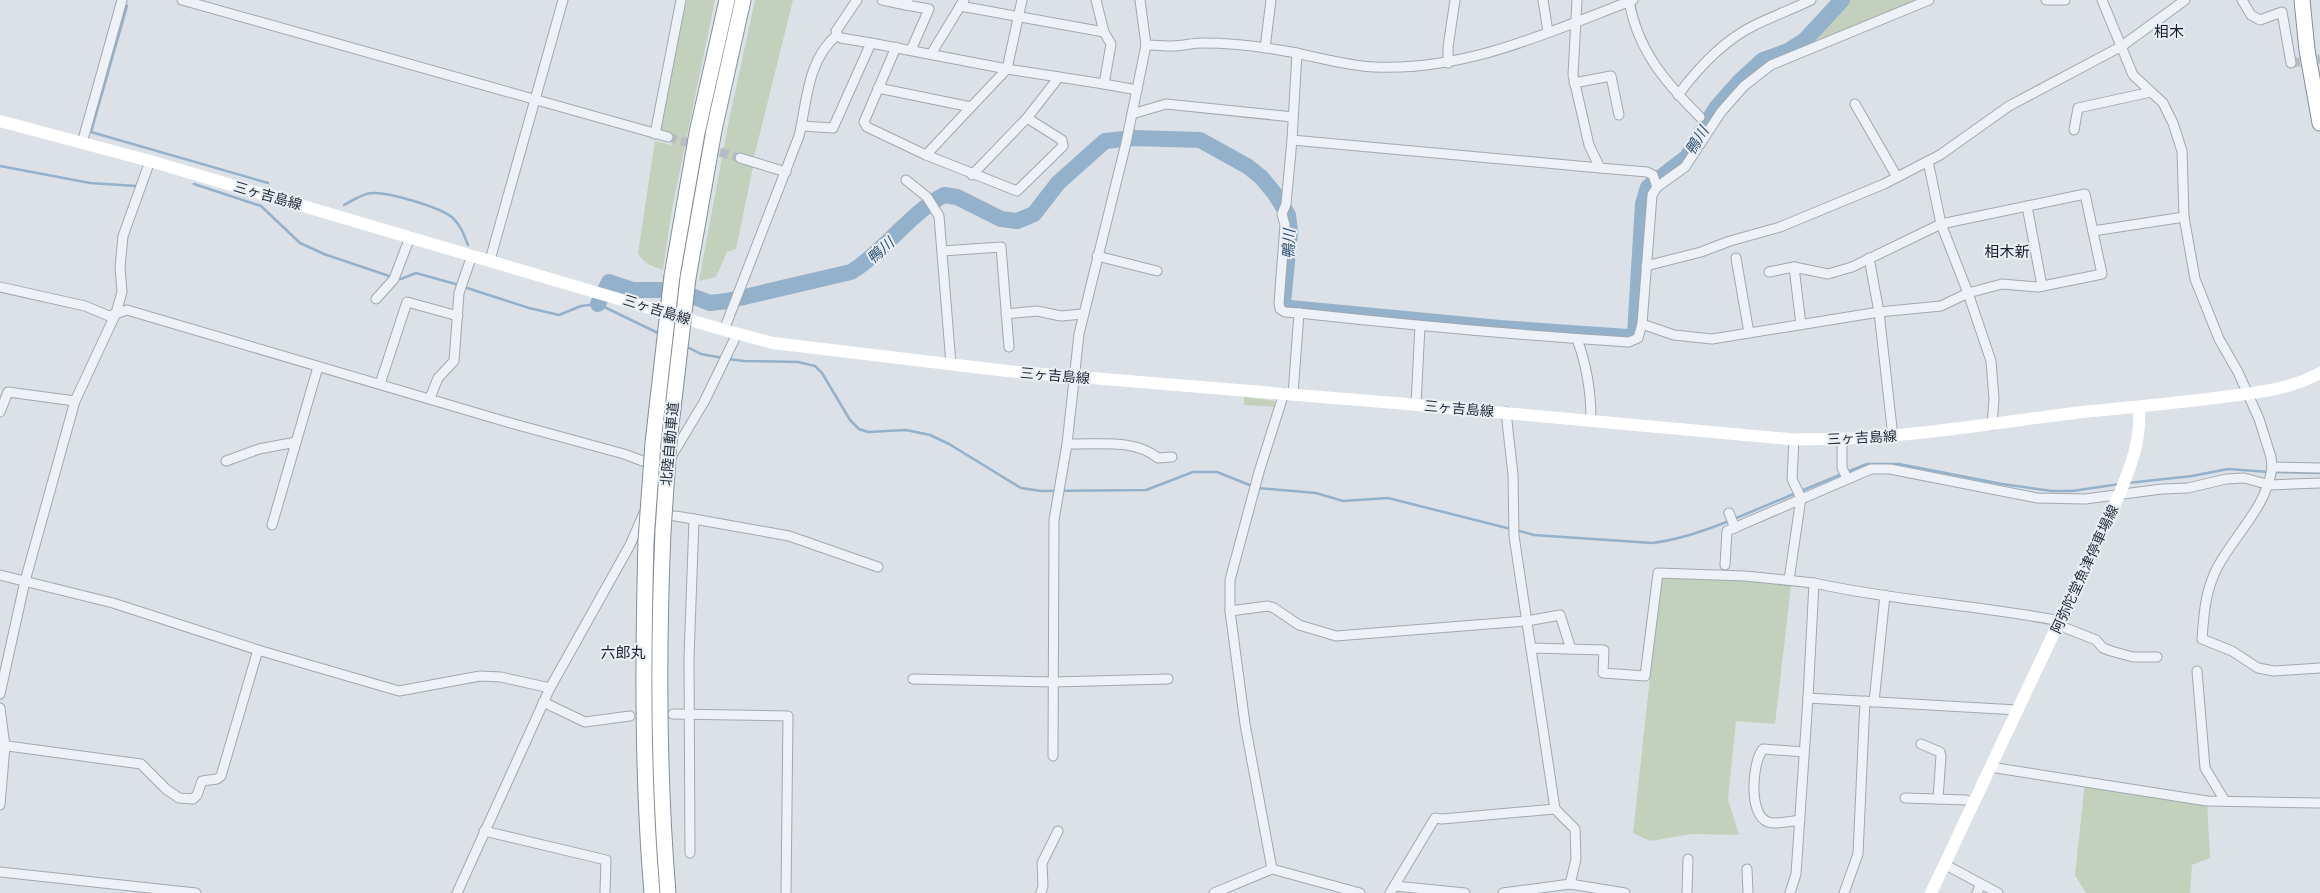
<svg xmlns="http://www.w3.org/2000/svg" width="2320" height="893" font-family="'Golos Text','Noto Sans JP',sans-serif">
<style>
.green{fill:#c3d1bc}
.lines{fill:none;stroke-linecap:round;stroke-linejoin:round}
.stream{stroke:#93b1ca;stroke-width:2.5}
.river{stroke:#93b1ca;stroke-width:16}
.street-tunnel{stroke:#b6bdc5;stroke-width:9;stroke-dasharray:9 4.5;stroke-linecap:butt}
.street-casing{stroke:#a0a8b1;stroke-width:11}
.highway-casing{stroke:#828f9e;stroke-width:17}
.street{stroke:#eef1f5;stroke-width:9}
.secondary{stroke:#fff;stroke-width:12}
.highway{stroke:#fff;stroke-width:15}
.highway-bridge-casing{stroke:#828f9e;stroke-width:17;stroke-linecap:butt}
.highway-bridge{stroke:#fff;stroke-width:15}
.labels{text-anchor:middle;dominant-baseline:central;stroke-width:4;stroke-linejoin:round;paint-order:stroke}
.street-label{font-size:14px;fill:#242f3e;stroke:#eaeff5}
.neighbourhood-label{font-size:15px;fill:#17202e;stroke:#eaeff5}
.water-label{font-size:15px;font-style:italic;fill:#2c5174;stroke:#eaeff5}
</style>
<rect width="100%" height="100%" fill="#dbe1e7"/>
<g class="green">
<path d="M687,0h28l-43,209 -9,61c-10,-3 -20,-7 -25,-17l17,-112 16,4 3,-9 -17,-6z"/>
<path d="M755,0h38l-39,157 -11,-2 -3,9 13,3 -17,82 -9,3 -11,25 -17,4 29,-156z"/>
<path d="M1848,0h69l-107,43z"/>
<path d="M1244,397l31,4 -1,6 -30,-2z"/>
<path d="M1661,577l87,3 43,6 -16,138 -39,-3 -8,78 11,36 -47,-1 -42,7 -17,-8z"/>
<path d="M2085,782l122,19 3,57 -18,7 -2,28h-104l-11,-18z"/>
</g>
<g class="lines">
<g class="stream">
<path d="M127,6l-36,126 177,51"/>
<path d="M0,166l90,17 46,3"/>
<path d="M194,184l67,22 39,37 24,11 68,23"/>
<path d="M344,205c8,-4 19,-12 28,-12 17,-1 68,14 81,25 8,8 11,17 15,27"/>
<path d="M397,278l4,1 15,-6 43,12"/>
<path d="M464,287l65,21 30,7 22,-9 17,-2 62,30"/>
<path d="M685,346l16,8 22,4"/>
<path d="M728,359l16,2 54,1 17,4 7,7 28,47 9,9 9,3 38,-2 24,5 19,9 72,44 20,3 105,-1 47,-18h24l35,14"/>
<path d="M1847,472l20,-8h32l103,20 50,7h20l48,-7"/>
<path d="M2274,472l46,1"/>
<path d="M2128,483l64,-7 36,-7 41,3"/>
<path d="M1257,488l59,5 27,8 45,-3 123,31"/>
<path d="M1801,491l41,-17"/>
<path d="M1734,519l62,-26"/>
<path d="M1516,530l18,5 118,8c27,-3 52,-12 77,-22"/>
</g>
<path class="river" d="M598,304l11,-22 24,8h43l34,13 17,-2 124,-29c34,-21 58,-58 93,-77l13,2 44,22 16,2 17,-7 24,-31 47,-42 28,-3 67,2 47,26 14,11 14,17 13,21 2,17 -7,71 7,5 210,20 128,9 7,-3 8,-130 5,-17 39,-30 29,-49 23,-26 24,-22 25,-9 17,-11 37,-40"/>
<g class="street-tunnel">
<path d="M2291,63l29,-4"/>
<path d="M668,137l72,21"/>
</g>
<g class="street-casing">
<g id="street">
<path d="M182,0l486,137"/>
<path d="M882,0l24,5 2,-5"/>
<path d="M1096,0l8,32"/>
<path d="M1543,0l5,32"/>
<path d="M1629,0c8,50 37,83 71,117"/>
<path d="M2046,0h19"/>
<path d="M2102,0l31,75 30,28 10,20 9,28 2,66 11,62 24,60 19,33 21,47 12,38 1,10 48,1"/>
<path d="M2242,0l9,15 9,5 22,-8 9,51"/>
<path d="M906,5l23,4 -18,41"/>
<path d="M960,6l144,26 7,12 -7,40 33,6"/>
<path d="M837,35l4,3 30,5"/>
<path d="M1146,45c9,0 17,1 26,1 10,0 20,-3 30,-3 28,0 56,3 83,8 30,5 60,15 90,16 92,4 174,-35 258,-67"/>
<path d="M896,47l-32,75 3,5 59,28 91,36 46,-45 -1,-6 -35,-22"/>
<path d="M1265,48l6,-48"/>
<path d="M931,54l33,-54"/>
<path d="M1448,63v-16l7,-47"/>
<path d="M1574,83l37,-7 8,39"/>
<path d="M878,88l93,19 36,-38 15,-69"/>
<path d="M1678,95c20,-27 46,-55 77,-70 18,-9 38,-16 56,-25"/>
<path d="M1855,104l42,73"/>
<path d="M1132,114l34,-10 127,13"/>
<path d="M802,126l31,2 38,-85 136,26 97,15"/>
<path d="M2074,130l4,-22 73,-16"/>
<path d="M655,134l26,-134"/>
<path d="M1292,140l5,-87"/>
<path d="M82,143l40,-143"/>
<path d="M926,155l45,-48"/>
<path d="M740,158l46,14"/>
<path d="M1928,161l13,63 27,69 23,68 3,38 -2,26"/>
<path d="M972,175l55,-57 32,-41"/>
<path d="M906,180l21,17 12,19 12,148"/>
<path d="M1657,187l28,-20 36,-55 23,-26 27,-21 158,-65"/>
<path d="M2027,206l15,80"/>
<path d="M2093,231l91,-14"/>
<path d="M942,251l59,-4 8,100"/>
<path d="M1097,256l60,15"/>
<path d="M1736,258l13,75"/>
<path d="M1869,258l10,54 14,125"/>
<path d="M490,260l73,-260"/>
<path d="M1646,266l55,-14 29,-11 50,-14 104,-43 56,-29 69,-49 113,-60 63,-46"/>
<path d="M1769,272l25,-5"/>
<path d="M0,287l85,19 24,10 18,-6 380,112 117,32 40,15"/>
<path d="M376,299l18,-20 16,-42"/>
<path d="M1299,313c110,12 219,22 330,29l9,-4 4,-14 10,-129 5,-8 -4,-12 -6,-3 -47,-4 -11,-23 -16,-70 4,-75"/>
<path d="M1006,314l31,-3 24,5 22,-2"/>
<path d="M1642,324l32,11 38,4 167,-27 62,-6 27,-13 34,-9 36,3 64,-13 -17,-80 -144,30 -89,43 -24,7 -34,-7 7,58"/>
<path d="M724,330l75,-194c8,-34 8,-76 38,-101l-1,-4 21,-31"/>
<path d="M1577,339c10,27 14,52 14,81"/>
<path d="M380,384l27,-82 51,14"/>
<path d="M1293,394l6,-81 -14,-1 -5,-3 -1,-6 6,-78 -3,-11 4,-10 6,-64 308,28"/>
<path d="M430,398l8,-20 16,-17 5,-68 13,-38"/>
<path d="M1416,404l4,-78"/>
<path d="M0,412l8,-20 67,9"/>
<path d="M1506,412l7,63 1,61 41,273 20,20 1,30 -6,25"/>
<path d="M1842,440v28l5,10"/>
<path d="M1067,444c30,1 66,-6 91,14l14,-1"/>
<path d="M671,457l33,-55 33,-68"/>
<path d="M226,461l33,-12 37,-7"/>
<path d="M2272,467c-5,40 -37,67 -55,101 -12,24 -13,45 -15,71l30,12 26,17 16,3 46,-3"/>
<path d="M1729,513l6,15"/>
<path d="M675,516l19,3 -5,138 1,196"/>
<path d="M694,519l95,17 89,31"/>
<path d="M272,525l46,-158"/>
<path d="M1725,565l2,-34 144,-62h19l147,29 48,1 77,-10 26,-1 38,-9 18,-1 26,7 50,-2"/>
<path d="M0,575l113,28 145,47 141,41 81,-15 21,1 49,11"/>
<path d="M1789,580l12,-82 -9,-19 2,-40"/>
<path d="M1230,611l38,-5 6,2 25,17 37,11 191,-15 33,-6 11,34"/>
<path d="M2058,625l38,15 7,8 8,3 22,6h24"/>
<path d="M1531,648l73,2 -1,23 42,3 13,-103 87,3 69,7"/>
<path d="M2197,671l8,97 20,33"/>
<path d="M913,679l140,3 115,-3"/>
<path d="M0,694l25,-113 50,-180 41,-88 6,-21 -2,-25 3,-31 27,-75"/>
<path d="M543,702l42,20 45,-6"/>
<path d="M1874,702l11,-107"/>
<path d="M0,708l5,38 -5,59"/>
<path d="M2017,710l-209,-12 6,-115c81,18 164,22 246,38"/>
<path d="M673,714l115,2 -2,177"/>
<path d="M1921,744l19,8 1,4 -3,43"/>
<path d="M0,745l141,19 25,25 13,9 14,1 4,-4 5,-14 15,-2 4,-3 37,-126"/>
<path d="M1053,756l1,-236 13,-76 12,-110 47,-191 18,-88 2,-10 -6,-45"/>
<path d="M1990,767l217,34 113,2"/>
<path d="M1905,798l61,2 7,3"/>
<path d="M1800,820c-9,1 -24,5 -32,2 -20,-7 -16,-60 -5,-73l41,3"/>
<path d="M484,831l122,29 -1,33"/>
<path d="M1944,864l54,29"/>
<path d="M1272,869l-27,-145 -15,-113v-31l29,-108 25,-79"/>
<path d="M1747,869l1,24"/>
<path d="M0,872l196,21"/>
<path d="M1395,886l70,7"/>
<path d="M457,893l93,-205 80,-143 14,-32"/>
<path d="M1041,893l2,-7 -1,-23 16,-32"/>
<path d="M1214,893l58,-24 88,24"/>
<path d="M1390,893l45,-75 7,1 113,-10"/>
<path d="M1503,893l67,-9 55,9"/>
<path d="M1687,893l1,-34"/>
<path d="M1790,893l6,-19 12,-176"/>
<path d="M1844,893l14,-39 7,-153"/>
<path d="M1977,893l2,-5"/>
</g>
</g>
<g class="highway-casing">
<g id="highway">
<path d="M2302,0l5,50 13,73"/>
<path d="M672,276l25,-143 30,-133"/>
<path d="M688,278l26,-148 29,-130"/>
<path d="M663,531c-5,121 -5,241 5,362"/>
<path d="M646,541c-3,117 -4,235 6,352"/>
</g>
</g>
<use href="#street" class="street"/>
<g class="secondary">
<path d="M0,121l150,40 574,169 49,13 234,28 400,33 382,35c99,3 195,-15 293,-27 42,-4 83,-8 125,-13 38,-5 78,-7 113,-26"/>
<path d="M1931,893l189,-400c12,-31 21,-52 19,-86"/>
</g>
<use href="#highway" class="highway"/>
<g class="highway-bridge-casing">
<g id="highway-bridge">
<path d="M663,531l6,-88 19,-165"/>
<path d="M646,541l7,-98 19,-167"/>
</g>
</g>
<use href="#highway-bridge" class="highway-bridge"/>
</g>
<g class="labels">
<g class="street-label">
<text transform="translate(268 195) rotate(16)">三ヶ吉島線</text>
<text transform="translate(657 309) rotate(17)">三ヶ吉島線</text>
<text transform="translate(1055 375) rotate(5)">三ヶ吉島線</text>
<text transform="translate(1459 408) rotate(5)">三ヶ吉島線</text>
<text transform="translate(1862 437) rotate(-3)">三ヶ吉島線</text>
<text transform="translate(669 444) rotate(-85)">北陸自動車道</text>
<text transform="translate(2084 569) rotate(-65)">阿弥陀堂魚津停車場線</text>
</g>
<g class="neighbourhood-label">
<text x="2169" y="31">相木</text>
<text x="2007" y="251">相木新</text>
<text x="623" y="652">六郎丸</text>
</g>
<g class="water-label">
<text transform="translate(1696 140) rotate(-58)">鴨川</text>
<text transform="translate(1288 244) rotate(-88)">鴨川</text>
<text transform="translate(880 250) rotate(-42)">鴨川</text>
</g>
</g>
</svg>
